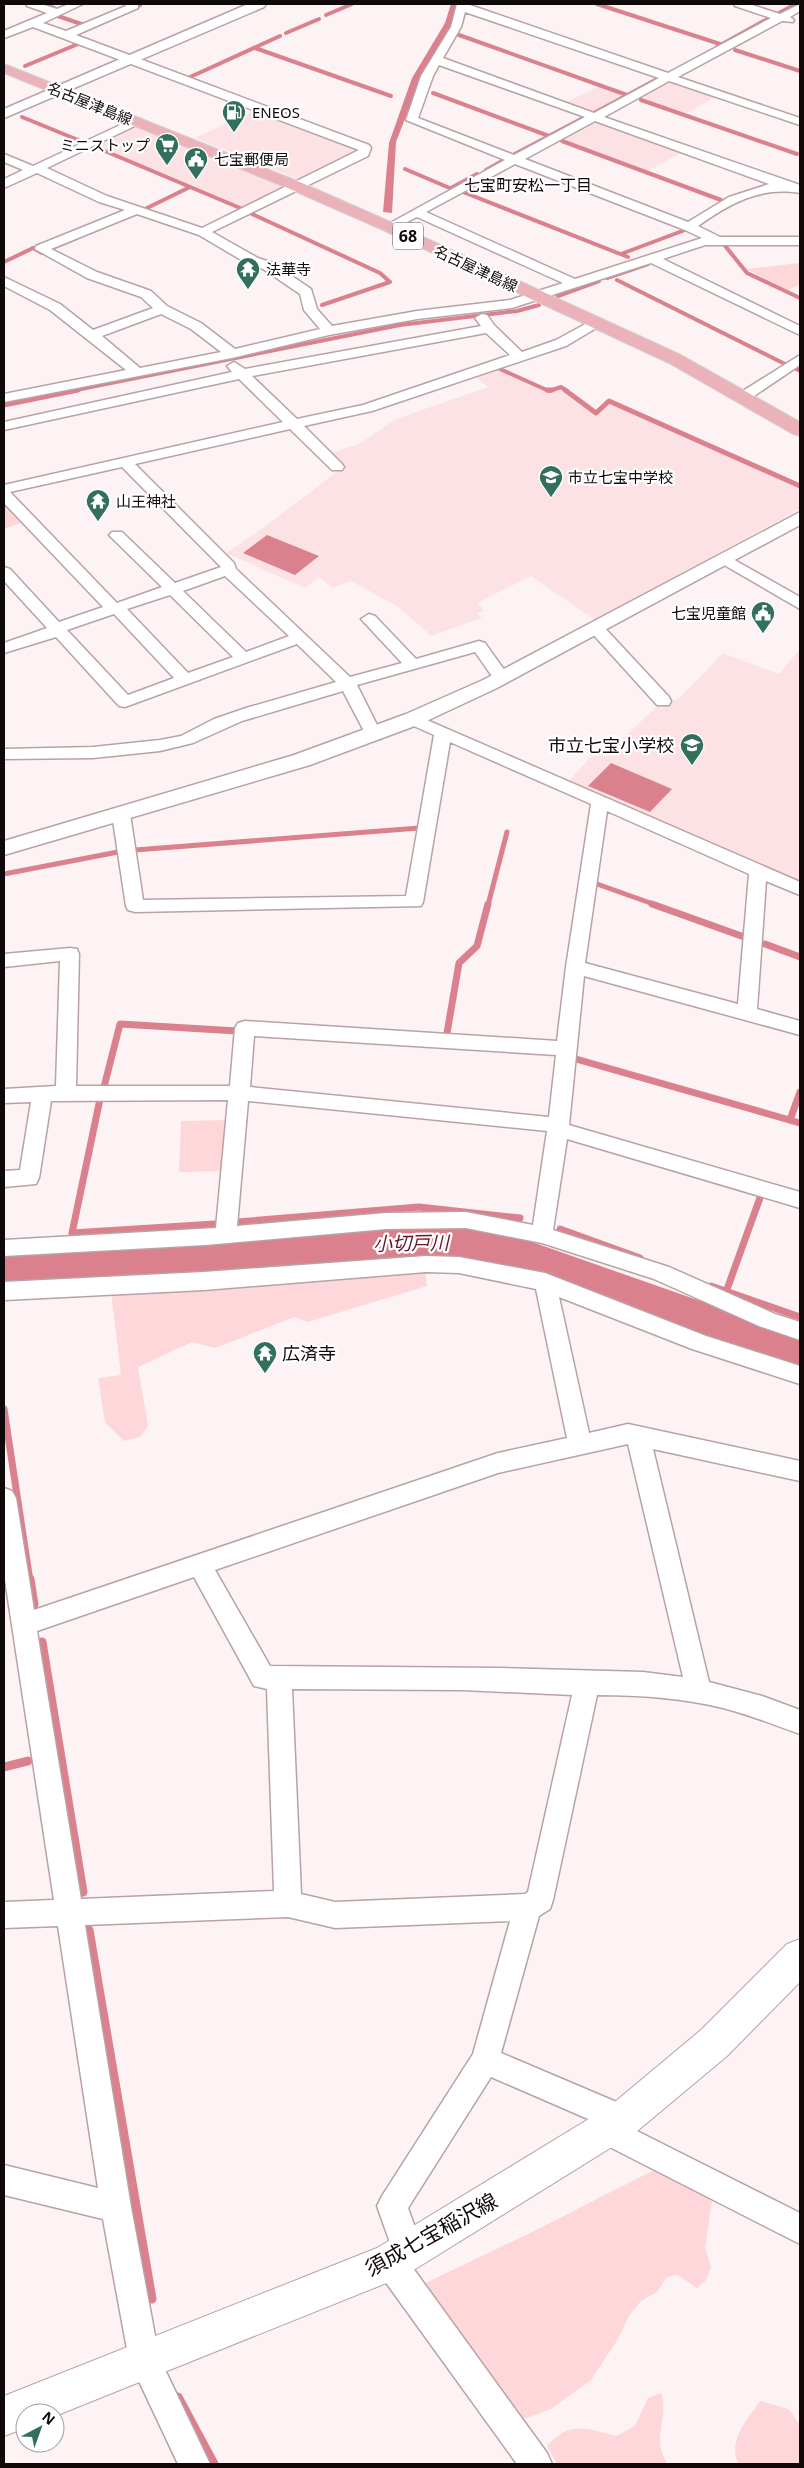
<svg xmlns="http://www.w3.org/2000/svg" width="804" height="2468" font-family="'Noto Sans','Noto Sans JP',sans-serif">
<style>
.built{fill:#fde2e5}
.green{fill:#fed7db}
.water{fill:#db818d}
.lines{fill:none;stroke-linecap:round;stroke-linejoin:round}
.stream-far3{stroke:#db818d;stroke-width:4}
.stream-far2{stroke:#db818d;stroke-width:5}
.stream-far1{stroke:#db818d;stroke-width:7}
.stream{stroke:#db818d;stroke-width:9}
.river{fill:#db818d;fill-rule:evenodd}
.minor-casing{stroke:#b8a2a4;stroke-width:3}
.tertiary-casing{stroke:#b8a2a4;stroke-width:3}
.secondary-casing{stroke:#b8a2a4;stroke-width:2}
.primary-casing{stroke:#d4d3d3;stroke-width:2}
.minor{fill:#fff;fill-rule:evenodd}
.tertiary{fill:#fff;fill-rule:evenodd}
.secondary{fill:#fff;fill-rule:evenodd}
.primary{fill:#ecb2ba;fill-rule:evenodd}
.labels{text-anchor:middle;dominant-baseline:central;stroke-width:4.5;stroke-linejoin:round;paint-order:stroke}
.far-street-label{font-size:15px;fill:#10090a;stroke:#fff}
.far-poi-label{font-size:15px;fill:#10090a;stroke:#fff;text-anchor:start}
.far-neighbourhood-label{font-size:16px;fill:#10090a;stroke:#fff}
.shield{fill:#fff;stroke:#585354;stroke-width:1}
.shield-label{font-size:16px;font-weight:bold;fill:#10090a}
.poi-label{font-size:18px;fill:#10090a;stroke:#fff;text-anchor:end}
.water-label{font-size:19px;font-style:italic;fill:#67162a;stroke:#fff}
.near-street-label{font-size:21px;fill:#10090a;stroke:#fff}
</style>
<rect width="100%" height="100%" fill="#fdf3f4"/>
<g class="built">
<path d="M671,81l47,15 -33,18 -46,-15z"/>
<path d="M599,86l26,9 -34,18 -28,-9z"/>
<path d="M253,111l104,39v3l-52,25 -7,1 -103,-41z"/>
<path d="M592,122h7l84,30 -35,19 -88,-32z"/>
<path d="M136,128l145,58 -1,4 -37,18 -150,-63 32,-16z"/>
<path d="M497,368l52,24 11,-4 36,26 14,-12 190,85v22l-205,111 -64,-44 -54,27 7,8 -7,2 5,5 -51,18 -31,-28 -49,-27 -19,7 -13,-11 -14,11 -79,-35 40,-27 78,-60 -16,-12 31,-10 37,-25 92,-32 -14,-11z"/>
<path d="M800,649v235l-233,-101 32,-35h14l46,-44 20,-5 44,-46 56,21z"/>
</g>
<g class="green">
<path d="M800,263v21l-12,6 -42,-21z"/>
<path d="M4,498l22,23 -22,8z"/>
<path d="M230,1120l-5,51 -46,1 2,-51z"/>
<path d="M425,1268l2,18 -120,36 -13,-5 -79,31 -23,-6 -54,25 10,59 -8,11 -16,4 -19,-19 -7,-44 23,-3 -10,-83z"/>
<path d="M660,2167l53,27 -8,54 6,19 -5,13 -9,8 -19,-13 -11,2 -10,15 -16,9 -12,15 -11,23 -27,41 -40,29 -38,14 -96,-136 111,-53z"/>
<path d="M661,2393c7,21 -4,36 0,56 1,5 4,10 6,15h-110l-10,-18c22,-25 39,-18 69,-10l19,-10 13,-28z"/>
<path d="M760,2401l29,8 11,16v39h-61c-13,-22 9,-45 21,-63z"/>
</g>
<g class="water">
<path d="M451,4h7l-6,22 -30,49 -26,67 -4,71 -9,-1 6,-69 23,-65 33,-55z"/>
<path d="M267,535l52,21 -24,19 -52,-22z"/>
<path d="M611,763l61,26 -22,23 -62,-26z"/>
</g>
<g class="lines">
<g class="stream-far3">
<path d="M42,4l12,4"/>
<path d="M597,4l123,40"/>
<path d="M131,10l9,-5 -4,-1"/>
<path d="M777,14l19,-10"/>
<path d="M326,15l26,-11"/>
<path d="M58,16l26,9"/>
<path d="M286,33l33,-14"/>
<path d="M459,35l168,60"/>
<path d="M717,47l54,-30"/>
<path d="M255,48l136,48"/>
<path d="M735,50l65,21"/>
<path d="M25,66l53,-22"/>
<path d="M188,78l92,-42"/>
<path d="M433,93l116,43"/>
<path d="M641,100l156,54"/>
<path d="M594,113l65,-35"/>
<path d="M22,117l61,25"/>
<path d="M562,141l159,59"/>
<path d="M93,146l147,62"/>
<path d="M513,155l70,-37"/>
<path d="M405,169l47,20"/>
<path d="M486,170l18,-10"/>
<path d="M451,188l26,-14"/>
<path d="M463,192l165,65"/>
<path d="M143,210l47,-23"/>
<path d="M250,213l130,60 10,9 -68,23"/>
<path d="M722,242l25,31 53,25"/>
<path d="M55,247l22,-9"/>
<path d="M621,254l64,-24"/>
<path d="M4,262l29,-14 9,5"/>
<path d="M607,278l41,-14"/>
<path d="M617,280l168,84"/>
<path d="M558,296l41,-15"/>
<path d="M795,368l5,3"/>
<path d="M500,369l49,22 12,-4 6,4"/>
<path d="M71,391l329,-66 117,-14 22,-6"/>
</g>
<g class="stream-far2">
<path d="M547,390h5"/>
<path d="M565,390l31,23 13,-12 191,85"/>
<path d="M4,405l74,-15"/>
<path d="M135,850l284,-22"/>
<path d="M4,874l114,-22"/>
<path d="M597,884l59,21"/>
<path d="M488,905l19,-73"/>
</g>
<g class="stream-far1">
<path d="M652,904l95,34"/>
<path d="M765,944l35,13"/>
<path d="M447,1033l12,-70 18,-17 11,-42"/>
<path d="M576,1059l224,64"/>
<path d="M104,1087l16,-63 117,7"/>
<path d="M100,1099l-28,134 143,-9"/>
<path d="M790,1120l10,-28"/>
<path d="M237,1222l182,-15 101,11"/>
<path d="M560,1229l80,29"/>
<path d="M73,1254l1,9"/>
<path d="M711,1286l89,31"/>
<path d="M726,1292l35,-97"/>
<path d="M709,1323l4,-12"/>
<path d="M4,1409l26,172"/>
</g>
<g class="stream">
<path d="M30,1579l4,26"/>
<path d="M42,1642l41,250"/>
<path d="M4,1767l24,-6"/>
<path d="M89,1930l63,369"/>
<path d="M178,2397l36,67"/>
</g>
<path class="river" d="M417,1223l54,3 44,10 285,100v36l-289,-103 -40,-9 -54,-3 -174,14 -239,13v-34l239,-13z"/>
<g class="minor-casing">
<g id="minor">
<path d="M26,4h15l16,5 12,-5h14l-40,19 23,8 60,-25 -1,-2h13v4l-62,27 293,110 2,3 -3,8 -156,76 46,26 15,5 38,26 6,20 15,17 85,-15 93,-11 53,-17 -146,-66 -28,14 -6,-4 122,-67 -99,-40 15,-44 30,-49 6,-23h10l201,69 103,-55 -36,-12 -1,-2h15l31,10 20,-10v7l-10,6 4,3 -1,2 -11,-1 -104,56 122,41v7l-131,-44 -65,36 196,68v8c-39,-7 -71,11 -102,33l22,11h80v8h-95l-42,14 137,67v9l-149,-72 -139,45 -95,11 -88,16 -97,23 -228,44v-8l122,-24 -76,-60 -46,-24v-9l56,27 33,26 60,-22 -12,-11 -54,-19 -52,-29 1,-3 89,-36 -26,-8 -62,-29 -33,15v-9l19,-9 -19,-8v-8l29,12 100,-47h8v4l-94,45 60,28 95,32 157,-78 -326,-123 -29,11v-7l43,-18 -20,-7zM465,12l194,66 -65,35 -151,-55 18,-31zM439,65l146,52 -71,38 -96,-37 15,-42zM595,121l174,63 -40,13 -41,25 -163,-63zM515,164l170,66 17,8 -127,41 -149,-67zM137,214l62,21 49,29 15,5 37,25 4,16 16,19 -85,20 -34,-26 -34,-17 -16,-15 -54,-19 -46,-23zM161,314l30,15 30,23 -81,16 -38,-32z"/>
<path d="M482,314l5,1 7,10 28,27 34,-12 35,-19 5,-1 7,4 -37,22 -194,65 -68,15 38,38 2,3 -2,3h-10l-42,-41 -155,35 99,99 2,6 114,108 52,-14 -41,-44 8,-5 6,2 41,43 63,-18 6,2 25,35 -2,4h-12l-21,-30 -118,33 25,50 -2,4h-12l-2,-4 -23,-44 -101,30 -49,22 -33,8 -67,7 -89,1v-10l89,-2 67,-7 21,-4 33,-17 32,-11 90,-26 -39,-38 -172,63 -6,-1 -63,-69 -52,16v-10l43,-15 -43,-47v-14l6,2 49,53 44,-15 -99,-104v-18l279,-63 -44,-43 -235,51v-8l228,-50 -5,-6 7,-4 11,7 236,-43 -6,-8zM486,333l24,22 -147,50 -66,14 -45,-43zM122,467l99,100 -46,16 -53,-51h-10l-3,3 3,3 50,49 -45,16 -107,-111zM225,576l64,60 -43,16 -63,-61zM170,595l63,62 -45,16 -61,-64zM114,614l60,64 -46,17 -61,-65z"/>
<path d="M800,355v10l-52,35h-10l-2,-3 2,-3z"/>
<path d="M724,554l76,43v12l-81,-47 -3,-3z"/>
<path d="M596,623l6,2 67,72 2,4 -2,4h-12l-67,-74 -2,-3 2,-3z"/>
<path d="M413,714l387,168v13l-34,-14 -9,128 43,12v14l-216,-59 -15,149 231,67v16l-233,-69 -14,91 116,37 106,47 25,8v18l-41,-14 -105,-47 -112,-36 -76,-15 -80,1 -181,16 -201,11v-16l212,-12 12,-128 -177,1 -12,77 -3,6 -32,3v-16l16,-1 11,-68 -27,1v-14l52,-3 4,-125 -56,6v-13l66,-6 7,1 2,5 -3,132h154l5,-58 3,-5 7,-2 312,20 9,-74 25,-163 -141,-62 -27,160 -2,4 -286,6 -7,-2 -2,-4 -14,-92 3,-4h12l3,4 13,86 263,-4 28,-161 -27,-12 -2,-4 2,-4zM607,811l142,63 -11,130 -153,-41zM254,1036l302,19 -7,62 -299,-30zM248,1101l299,30 -14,94 -67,-13 -80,1 -149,13z"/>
<path d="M426,1256l33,1 86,16 161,63 94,30v18l-108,-35 -133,-52 30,136 39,-9 172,37v20l-147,-32 56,233 53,14 38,14v24c-25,-9 -50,-19 -77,-26 -41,-10 -83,-13 -126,-13l-44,205 -3,9 -11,7 -38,137 132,56 4,10 -4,10 167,84v31l-204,-104 -4,-10 3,-8 -104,-45 -83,131 15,42 -4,11 -9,3 137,189 5,11h-35l-138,-191 -4,-11 4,-11 13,-3 -15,-42 5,-10 91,-142 37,-133 -175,7 -47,-11 -203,8 46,282 28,150 51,107h-32l-49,-104 -26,-141 -99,-24v-30l94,23 -40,-262 -54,2v-26l50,-2 -50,-327v-85l8,3 4,7 18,112 464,-157 69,-15 -31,-149 -77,-16 -33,-1 -222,18 -200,10v-18l200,-10zM628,1444l55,233 -40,-5 -145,-4 -228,-2 -55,-96 283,-97zM194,1577l60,109 13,3 7,202 -193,8 -44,-268zM292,1689l170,1 110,5 -44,197 -3,2 -190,8 -34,-8z"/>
</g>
</g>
<g class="tertiary-casing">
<g id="tertiary">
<path d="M248,4h18l-2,3 -260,111v-9z"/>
<path d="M800,512v13l-303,163 -77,36 -110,41 -306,90v-14l290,-86 112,-41 77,-34z"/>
</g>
</g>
<g class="secondary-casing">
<path id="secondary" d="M800,1939v43l-73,74 -91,76 -232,144 -349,140v-3h-30v15l-21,8v-40l373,-148 233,-142 91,-76 86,-86z"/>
</g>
<g class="primary-casing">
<path id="primary" d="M4,64l298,119 93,41 286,131 119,67v14l-7,-2 -124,-71 -286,-133 -93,-41 -286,-116z"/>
</g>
<use href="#minor" class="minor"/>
<use href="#tertiary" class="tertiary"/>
<use href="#secondary" class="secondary"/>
<use href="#primary" class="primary"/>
</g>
<defs>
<g id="fuel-pin" transform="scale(1.25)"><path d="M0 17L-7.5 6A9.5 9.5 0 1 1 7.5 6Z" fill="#33705c" stroke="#fff"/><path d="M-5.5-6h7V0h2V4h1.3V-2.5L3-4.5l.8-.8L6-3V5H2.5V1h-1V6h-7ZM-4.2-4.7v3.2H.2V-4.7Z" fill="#fff"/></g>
<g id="supermarket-pin" transform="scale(1.25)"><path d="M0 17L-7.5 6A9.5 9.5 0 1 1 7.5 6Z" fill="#33705c" stroke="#fff"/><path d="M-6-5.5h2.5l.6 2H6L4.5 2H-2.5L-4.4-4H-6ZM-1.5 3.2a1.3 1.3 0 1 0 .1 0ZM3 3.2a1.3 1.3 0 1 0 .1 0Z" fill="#fff"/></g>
<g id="civic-pin" transform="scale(1.25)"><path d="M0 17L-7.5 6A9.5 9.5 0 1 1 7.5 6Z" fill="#33705c" stroke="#fff"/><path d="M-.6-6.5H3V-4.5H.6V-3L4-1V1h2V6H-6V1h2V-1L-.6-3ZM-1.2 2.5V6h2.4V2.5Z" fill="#fff"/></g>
<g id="temple-pin" transform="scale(1.25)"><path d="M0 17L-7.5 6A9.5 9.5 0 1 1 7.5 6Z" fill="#33705c" stroke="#fff"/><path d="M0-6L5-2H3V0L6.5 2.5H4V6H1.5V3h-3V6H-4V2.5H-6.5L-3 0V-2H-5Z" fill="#fff"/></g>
<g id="school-pin" transform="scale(1.25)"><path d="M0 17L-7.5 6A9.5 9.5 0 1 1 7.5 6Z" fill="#33705c" stroke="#fff"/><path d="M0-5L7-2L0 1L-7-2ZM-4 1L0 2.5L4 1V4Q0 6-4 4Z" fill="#fff"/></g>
</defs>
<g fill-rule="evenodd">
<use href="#fuel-pin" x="234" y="112"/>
<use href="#supermarket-pin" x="167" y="145"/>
<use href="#civic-pin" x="196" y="159"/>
<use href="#temple-pin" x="248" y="269"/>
<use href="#school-pin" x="551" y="477"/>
<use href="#temple-pin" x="98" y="501"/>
<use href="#civic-pin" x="763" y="613"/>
<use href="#school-pin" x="692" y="745"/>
<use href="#temple-pin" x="265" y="1353"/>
</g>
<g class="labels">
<g class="far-street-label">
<text transform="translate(90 103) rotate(22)">名古屋津島線</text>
<text transform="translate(476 268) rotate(25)">名古屋津島線</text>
</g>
<g class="far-poi-label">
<text x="252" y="112">ENEOS</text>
<text x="150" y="145" text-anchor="end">ミニストップ</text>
<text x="214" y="159">七宝郵便局</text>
<text x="266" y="269">法華寺</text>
<text x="568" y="477">市立七宝中学校</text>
<text x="116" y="501">山王神社</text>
<text x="746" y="613" text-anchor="end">七宝児童館</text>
</g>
<g class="far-neighbourhood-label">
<text x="528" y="185">七宝町安松一丁目</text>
</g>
<rect class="shield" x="393" y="222.5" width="30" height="27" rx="4"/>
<g class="shield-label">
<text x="408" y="236">68</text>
</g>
<g class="poi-label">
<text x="674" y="745">市立七宝小学校</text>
<text x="282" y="1353" text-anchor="start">広済寺</text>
</g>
<g class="water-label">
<text transform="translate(411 1243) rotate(-1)">小切戸川</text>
</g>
<g class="near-street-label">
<text transform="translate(431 2234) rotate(-29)">須成七宝稲沢線</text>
</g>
</g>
<rect width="804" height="2468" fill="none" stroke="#10090a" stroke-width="10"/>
<g transform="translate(40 2428) rotate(41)"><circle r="24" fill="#ffffff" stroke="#9f9d9d"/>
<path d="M0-4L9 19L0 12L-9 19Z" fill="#33705c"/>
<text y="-8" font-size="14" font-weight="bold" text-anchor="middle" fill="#10090a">N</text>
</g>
</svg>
